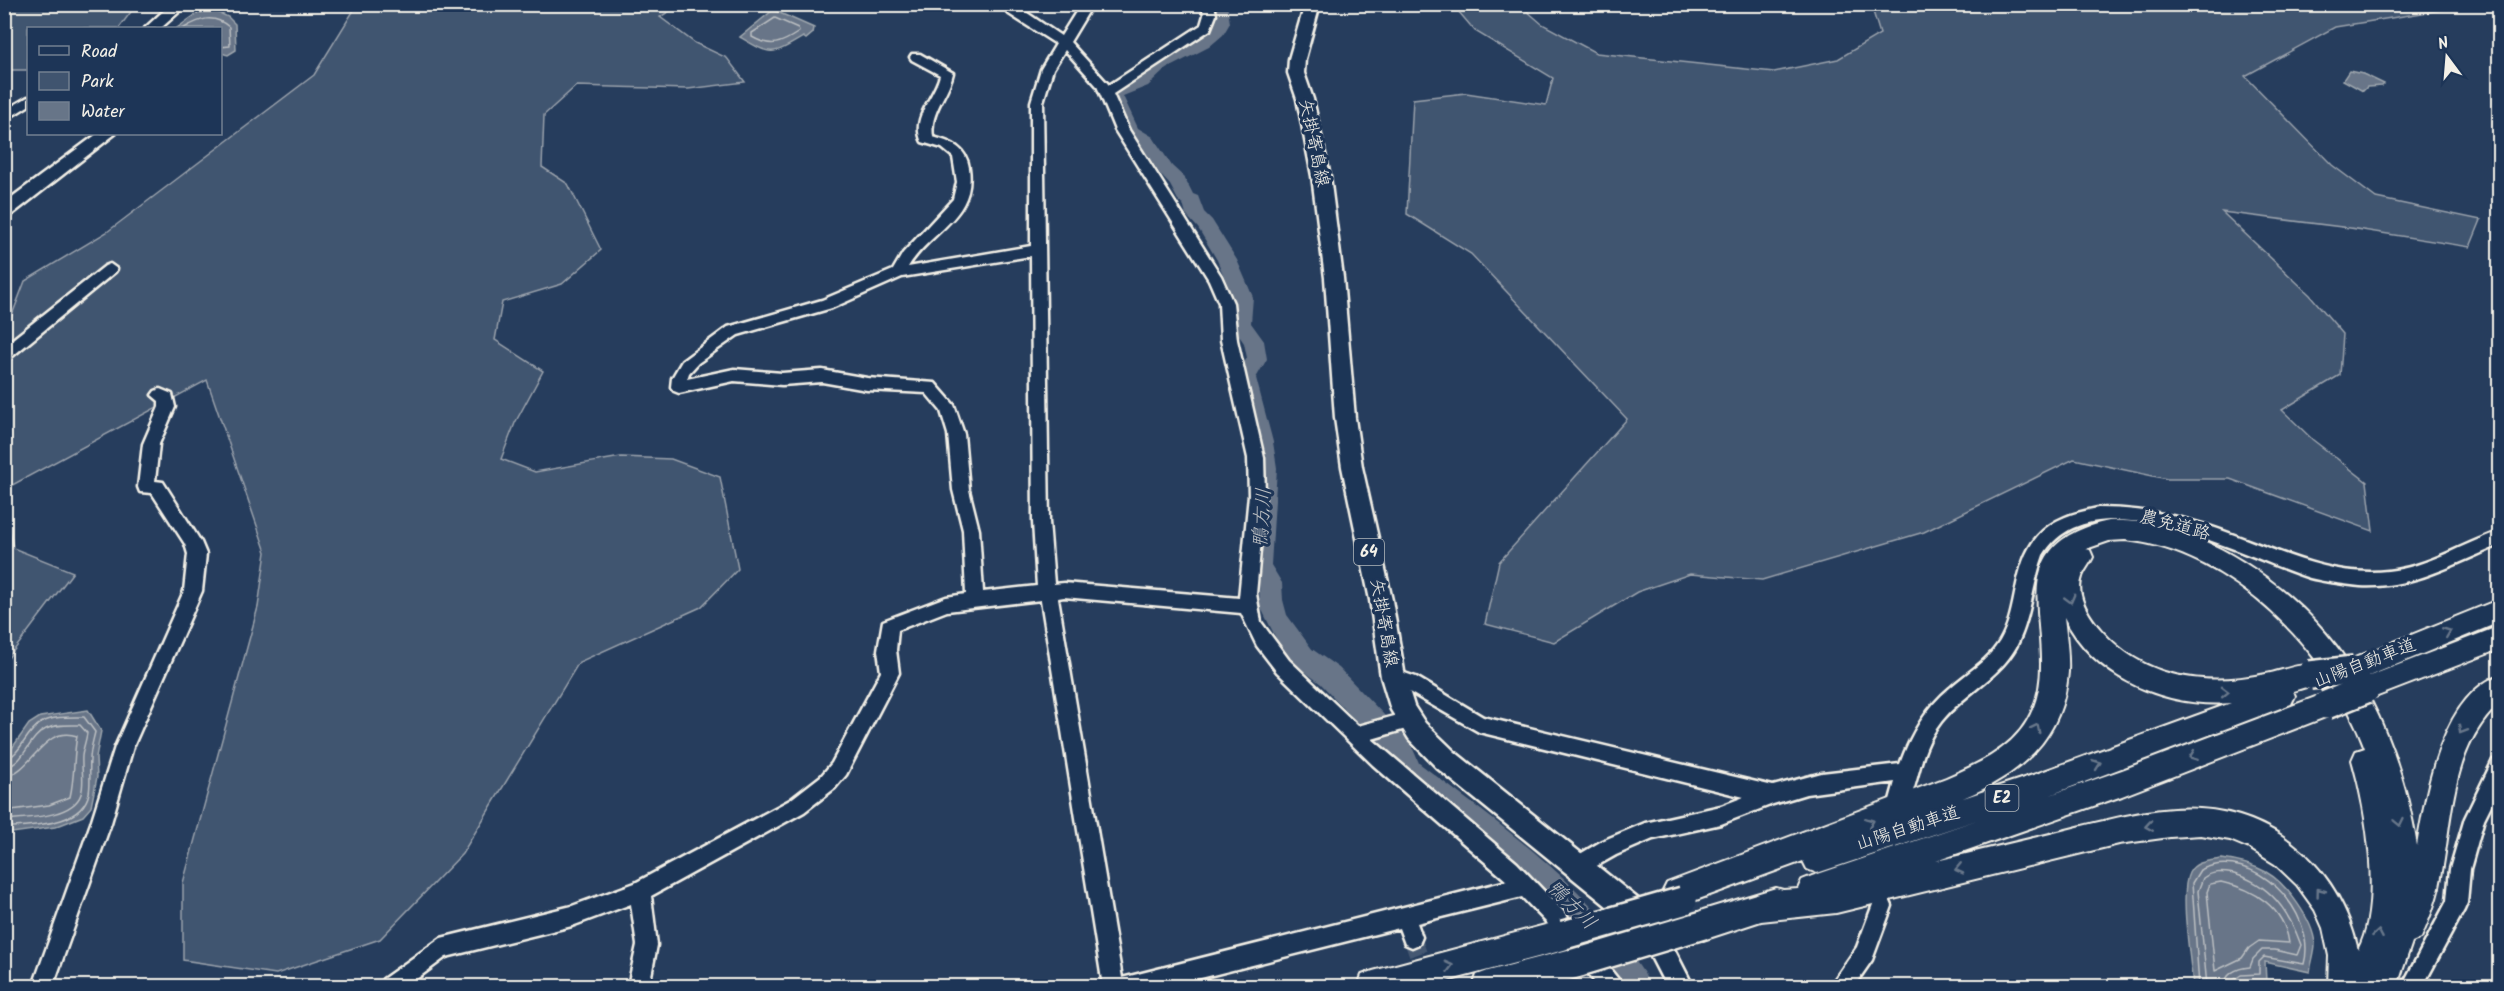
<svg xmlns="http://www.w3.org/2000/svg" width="2504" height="991" font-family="Kalam,'Klee One',sans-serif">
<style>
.green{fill:#40546f;stroke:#9aa2ac;stroke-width:1.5}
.water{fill:#677588;stroke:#9fa7ae;stroke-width:1.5}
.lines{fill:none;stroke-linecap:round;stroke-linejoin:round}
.shore{stroke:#bcbfc2;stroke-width:1.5}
.river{fill:#677588;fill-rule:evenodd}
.minor-tunnel{stroke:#455872;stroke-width:18;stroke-dasharray:18 9;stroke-linecap:butt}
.minor-casing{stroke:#f4f1e8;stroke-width:5}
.major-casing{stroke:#f4f1e8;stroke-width:5}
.highway-casing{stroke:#f4f1e8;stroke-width:4}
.minor{fill:#1d3557;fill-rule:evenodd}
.major{fill:#1d3557;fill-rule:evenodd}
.highway{fill:#1d3557;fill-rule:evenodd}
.highway-bridge-casing{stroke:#f4f1e8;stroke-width:32;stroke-linecap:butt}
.highway-bridge{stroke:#1d3557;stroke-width:27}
.oneway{stroke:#68778a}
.labels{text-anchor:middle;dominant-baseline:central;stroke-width:6;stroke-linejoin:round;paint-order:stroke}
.shield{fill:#1d3557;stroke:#b4b9bc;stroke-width:1.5}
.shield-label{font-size:16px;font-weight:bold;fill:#f4f1e8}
.street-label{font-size:18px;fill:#f4f1e8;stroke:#1d3557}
.water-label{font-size:20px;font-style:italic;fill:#bcbfc2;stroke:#1d3557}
</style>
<rect width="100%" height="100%" fill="#263d5d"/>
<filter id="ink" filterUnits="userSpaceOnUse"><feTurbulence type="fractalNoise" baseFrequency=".0167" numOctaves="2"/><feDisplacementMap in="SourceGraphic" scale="12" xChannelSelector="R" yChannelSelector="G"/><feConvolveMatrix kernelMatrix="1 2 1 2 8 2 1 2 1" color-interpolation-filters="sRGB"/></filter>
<g filter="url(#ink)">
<g class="green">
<path d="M5,4h131v1l-17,23h-91v42h-23z"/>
<path d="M357,5h322l-19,12 35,26 32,15 18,24 -57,7 -112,-3 -32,29 -2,52 26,17 33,66 -39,34 -60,18 -7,38 48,31 -28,52 -14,36 34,13 86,-15 50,2 49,18 18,92 -37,38 -122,55 -117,192 -82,85 -104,35 -93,-14v-77l75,-276 8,-55 -59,-172 -202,109 -1,-153 21,-55 82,-49 207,-157z"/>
<path d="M1453,5h67l22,19 54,29 178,19 64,-13 42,-25 -9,-29h601l-137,22 -90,49 87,89 44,33 105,22 -11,27 -120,-19 -128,-16 88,83 33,39 -3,41 -58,35 31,30 54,42 6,49 -143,-52h-63l-93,-20 -150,73 -162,48 -72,-6 -53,18 -83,50 -69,-18 14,-62 128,-143 -156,-165 -64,-40 6,-115 53,-6 80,12 7,-27 -78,-47z"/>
<path d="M5,498l8,50 60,24 -68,90z"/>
</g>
<g class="water">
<path d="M211,9l17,8 7,7 1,26 -8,5 -7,-2 -1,-25h-43l21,-15z"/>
<path d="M773,10l41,18 -1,5 -7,6 -3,-2c-32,19 -31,19 -63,0z"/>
<path d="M2349,71l14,3 21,10 -2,2 -15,1 -4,4 -20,-11z"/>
<path d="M88,710l13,21 -5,26 1,20 -6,30 -8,9 -28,11 -50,7v-76l24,-34 11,-7z"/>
<path d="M2222,859c15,2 30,5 44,13 20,11 47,48 49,72 0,8 -4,19 -5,28l-45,-10 1,19h-23l-10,5h-40c-2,-24 -14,-93 -4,-113 6,-12 20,-12 33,-14z"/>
</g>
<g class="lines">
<g class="shore">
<path d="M775,18l23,10 1,4c-18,12 -28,16 -47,5v-4z"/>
<path d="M184,28c16,-9 29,-15 45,-1l1,19 -10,1"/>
<path d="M4,760c18,-6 21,-28 37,-37 12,-7 29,-6 43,-6l11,15c-2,9 -5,18 -5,28 -1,11 1,22 -1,33 -7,34 -58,32 -85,35"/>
<path d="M4,768c22,-5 23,-30 42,-39 10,-5 23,-4 34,-4l7,8c-1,8 -4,15 -5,23 -1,13 3,26 -1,38 -8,24 -56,24 -77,26"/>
<path d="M4,777c30,-6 38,-52 73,-41 -4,21 -2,40 -7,61l-21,8 -45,6"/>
<path d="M2221,882c33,7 63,25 68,61l-30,-2 -10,7 -7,10 -27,13 -8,-79 3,-8z"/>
<path d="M2199,986l-7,-103 8,-13c53,-26 118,42 104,94l-40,-7 -5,5v12l-18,1 -9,6 -1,5"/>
<path d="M2207,986l-9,-95 5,-13c10,-7 19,-6 31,-4 36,10 55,37 67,71l-4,10 -22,-5h-13l-9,9 -3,8c-13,1 -24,5 -26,19"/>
</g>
<path class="river" d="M1211,4h16l3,19 -7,12 -14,12 -43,22 -18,17 -25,10 15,32 15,9 19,29 13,12 8,16 5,2 6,16 8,8 25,40 16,37 -2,26 13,18 3,18 -11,19 17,64 4,26 -6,97 11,18 1,17 4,15 25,34 27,19 71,74 9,21c74,57 156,112 210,189 8,11 17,22 21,34h-31l-27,-39 -71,-72 -120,-96 -10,-21 -70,-74 -26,-20 -16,-20 -19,-38 -1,-22 -12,-15 8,-101 -4,-26 -16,-65 12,-19 -3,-15 -13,-19 2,-27 -16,-37 -19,-32 -12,-13 -3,-11 -4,-2 -9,-17 -10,-11 -19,-29 -16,-10 -20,-40 10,-8 21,-8 26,-23 35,-16 17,-17z"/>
<path class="minor-tunnel" d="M1412,937l17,49"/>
<g class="minor-casing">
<g id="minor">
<path d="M1001,4h13l47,32 20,-32h12l-23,38 39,43 92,-60 3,-10 -2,-11h12l2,11 -6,15 -97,64 16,36 92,146 12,27 4,37 27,118 1,37 -9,99 5,28 28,38 69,66 51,-14 7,2 2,6 -2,6 -44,13 145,124 45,47 56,69 3,7h-23l-50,-62 -26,-27 -105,26 5,14 -3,7 -7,3 -7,-3 -6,-16 -230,58h-66l-62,-386 -94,11 -49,19 -2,20 3,23 -53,102 -11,13 -31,24 -153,84 6,49 -8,41h-21l9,-41 -6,-41 -59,22 -126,31 -39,29h-27l3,-7 58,-41 131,-32 63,-23 155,-83 31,-24 11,-13 49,-91 -3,-22 5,-29 63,-24 20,-3 -3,-64 -10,-40 -5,-56 -7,-23 -15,-18 -59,-3 -45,-8 -40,3 -48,-4 -55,12 -5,-2 -3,-4 1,-9 10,-17 46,-34 94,-27 71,-30 10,-17 50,-54 4,-17 -4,-25 -11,-9 -20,-6c-12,-24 13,-45 18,-67l-28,-15 -2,-3 2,-3h8l33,19c-5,23 -24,39 -20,64 18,5 33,10 36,31 7,50 -39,62 -61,99l123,-21v-144l10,-33 15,-25 -47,-30zM1065,50l32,36 18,44 94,150 10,23 2,37 27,118 1,37 -10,103 -175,-15 -10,1 -5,-62 -6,-420 10,-33zM1031,256l2,266 4,64 -54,6 -4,-62 -10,-40 -5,-56 -10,-29 -19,-22 -68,-5 -45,-8 -40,3 -48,-4 -47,10 2,-6 9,-10 40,-28 94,-27 70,-31zM1064,597l177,16 16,33 20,26 96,93 134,116 -385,97 -64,-380z"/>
<path d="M28,97v9l-24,15v-10z"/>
<path d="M110,264l7,5 -2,3 -106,87 -5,1v-14l101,-80z"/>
<path d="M160,389l12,5 3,13 -16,37 -4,37 8,1 38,60 5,12 -4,37 -69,156 -22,76 -58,163h-20l58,-163 24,-76 69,-156 4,-37 -3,-10 -33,-51 -12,-1 -2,-5 5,-43 16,-37v-6l-7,-6 3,-4z"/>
<path d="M2098,508c41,0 80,7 120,21 55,19 110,49 170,42 40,-4 74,-27 112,-40v14c-46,19 -89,44 -140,41 -16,-2 -34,-4 -50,-8 -65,-20 -217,-105 -267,-23 -11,30 -12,64 -27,92 -18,32 -53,47 -75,75 -23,30 -20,54 -34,84l-7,3 -7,-3 -3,-6 5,-18 -89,12 -33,10 -52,20 -68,15 -37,16 -39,22 -7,-3 -3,-7 3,-7 32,-19 43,-18 76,-17 23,-9 -265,-65 -75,-43 -17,-6 -3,-6 3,-6 6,-2 23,8 67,40 290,69 49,-13 78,-9c11,-30 26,-56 50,-76 18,-16 38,-27 50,-47 19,-32 12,-75 37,-104 16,-19 38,-24 61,-29z"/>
<path d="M2500,758v29l-16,32 -14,50 -3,34 -3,7 -41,76h-21l45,-85 3,-32 15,-51 28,-58z"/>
<path d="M1882,896l7,3 3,7 -20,54 -18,26h-22l3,-7 22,-32 18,-48z"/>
</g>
</g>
<g class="major-casing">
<g id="major">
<path d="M171,4h17l-27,24h-16z"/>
<path d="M1305,4h15l-15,55 -1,14 9,26 17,77 13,102 12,140 7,49 30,133 13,77 9,29 11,17 30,29 187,150 26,35 25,49h-27l-16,-31 -26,-35 -187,-152 -28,-29 -18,-29 -10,-33 -11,-77 -28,-133 -7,-49 -10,-140 -13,-102 -15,-77 -9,-26 1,-14z"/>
<path d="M97,134h18l-105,82 -6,2v-15z"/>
</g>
</g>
<g class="highway-casing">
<g id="highway">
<path d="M2109,521c90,-4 189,67 238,140l153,-62v23l-141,58 141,-54v23l-130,50c24,47 39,96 47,147 9,-53 24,-150 83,-171v28c-52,47 -47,121 -61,184 -4,17 -11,35 -18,51l-9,4 -15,44h-69l1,-30 -6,-28 -8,-18 -18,-25 -22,-21 -26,-16 -19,-8 -29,-5 -31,2 -51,7 -283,69 -75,8 -58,19 -11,-5 -4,-10 4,-10 11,-5 73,-22 7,2 15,-1 4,-9 10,-4 165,-56 -160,53 -10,-4 -4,-8 -126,46 -10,-4 -5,-10 5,-10 279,-105c30,-13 64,-28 81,-57 45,-75 -44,-173 82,-200zM2125,540c106,10 205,112 240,208l-9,3 -4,9c14,48 31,144 6,190 -17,-77 -77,-136 -158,-141 -41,-3 -83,9 -122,18 -47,12 -95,23 -142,34l186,-65 214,-83 3,-8 -3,-8 -10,-4 -204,77 -72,25 241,-91 4,-8 -2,-5 26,-8 4,-8 -4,-8c-16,-6 -36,4 -53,7 -61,13 -122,5 -165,-44 -12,-14 -26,-34 -19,-53 2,-7 8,-13 11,-20l-3,-7 -4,-1 23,-8zM2064,617c30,61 101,91 167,86l-195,71 -73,24c58,-24 100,-60 105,-126 1,-19 -2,-37 -4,-55z"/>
<path d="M1564,920l11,4 4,11 -4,11 -11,4 -136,36h-70l4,-11 11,-4z"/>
<path d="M1583,946l11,4 4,11 -4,11c-38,15 -81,19 -121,14l4,-11 11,-4z"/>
</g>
</g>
<use href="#minor" class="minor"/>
<use href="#major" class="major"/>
<use href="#highway" class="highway"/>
<g class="highway-bridge-casing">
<g id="highway-bridge">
<path d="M2310,675l44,-5"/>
<path d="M2326,705l40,-16"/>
<path d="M1564,935l119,-34"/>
<path d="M1583,961l120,-36"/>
</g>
</g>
<use href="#highway-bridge" class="highway-bridge"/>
</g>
<defs><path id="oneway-chevron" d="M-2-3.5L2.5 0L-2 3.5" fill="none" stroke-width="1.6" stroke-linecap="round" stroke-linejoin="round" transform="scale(1.5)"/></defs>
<g class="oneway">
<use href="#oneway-chevron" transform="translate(2070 599) rotate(75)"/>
<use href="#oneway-chevron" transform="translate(2447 632) rotate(-22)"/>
<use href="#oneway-chevron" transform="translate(2225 692) rotate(-1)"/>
<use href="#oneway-chevron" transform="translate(2036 728) rotate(-63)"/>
<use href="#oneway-chevron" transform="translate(2462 730) rotate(121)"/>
<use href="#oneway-chevron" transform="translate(2193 756) rotate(159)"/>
<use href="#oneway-chevron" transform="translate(2097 764) rotate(-20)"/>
<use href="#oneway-chevron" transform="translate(1870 822) rotate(-22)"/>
<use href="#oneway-chevron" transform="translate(2399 822) rotate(78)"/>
<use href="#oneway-chevron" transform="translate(2149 826) rotate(171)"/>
<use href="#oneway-chevron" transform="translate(1959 869) rotate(167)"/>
<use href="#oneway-chevron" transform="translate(2320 892) rotate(-127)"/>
<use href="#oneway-chevron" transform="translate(2378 934) rotate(-80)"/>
<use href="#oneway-chevron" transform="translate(1449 966) rotate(-15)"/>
</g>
</g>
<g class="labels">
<g class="shield">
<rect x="1354" y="539" width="30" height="26" rx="4.5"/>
<rect x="1985.5" y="785" width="33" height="26" rx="4.5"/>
</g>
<g class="shield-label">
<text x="1369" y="552">64</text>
<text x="2002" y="798">E2</text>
</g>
<g class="street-label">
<text transform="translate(1313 143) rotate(78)">矢掛寄島線</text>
<text transform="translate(2175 526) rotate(15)">農免道路</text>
<text transform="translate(1383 623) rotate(80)">矢掛寄島線</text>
<text transform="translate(2365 664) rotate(-21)">山陽自動車道</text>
<text transform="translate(1908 829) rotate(-18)">山陽自動車道</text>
</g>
<g class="water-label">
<text transform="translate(1263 518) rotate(-86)">鴨方川</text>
<text transform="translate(1571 906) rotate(45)">鴨方川</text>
</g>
</g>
<rect width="2504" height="991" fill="none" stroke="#1d3557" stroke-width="24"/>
<rect x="12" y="12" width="2480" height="967" fill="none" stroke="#f4f1e8" stroke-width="2" filter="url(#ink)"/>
<rect x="27" y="27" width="195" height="108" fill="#1d3557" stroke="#738091" stroke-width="1.5"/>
<rect x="39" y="46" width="30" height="9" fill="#1d3557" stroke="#738091" stroke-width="1.5"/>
<text x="81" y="57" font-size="18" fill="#f4f1e8">Road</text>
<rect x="39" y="72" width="30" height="18" fill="#40546f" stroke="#738091" stroke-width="1.5"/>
<text x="81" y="87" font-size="18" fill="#f4f1e8">Park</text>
<rect x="39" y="102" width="30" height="18" fill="#677588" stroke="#738091" stroke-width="1.5"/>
<text x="81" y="117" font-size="18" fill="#f4f1e8">Water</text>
<g transform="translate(2447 57) rotate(344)" stroke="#1d3557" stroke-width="4.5" paint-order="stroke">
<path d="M0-4.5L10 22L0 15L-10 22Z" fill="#f4f1e8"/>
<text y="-9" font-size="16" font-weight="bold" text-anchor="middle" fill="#f4f1e8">N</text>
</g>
</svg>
